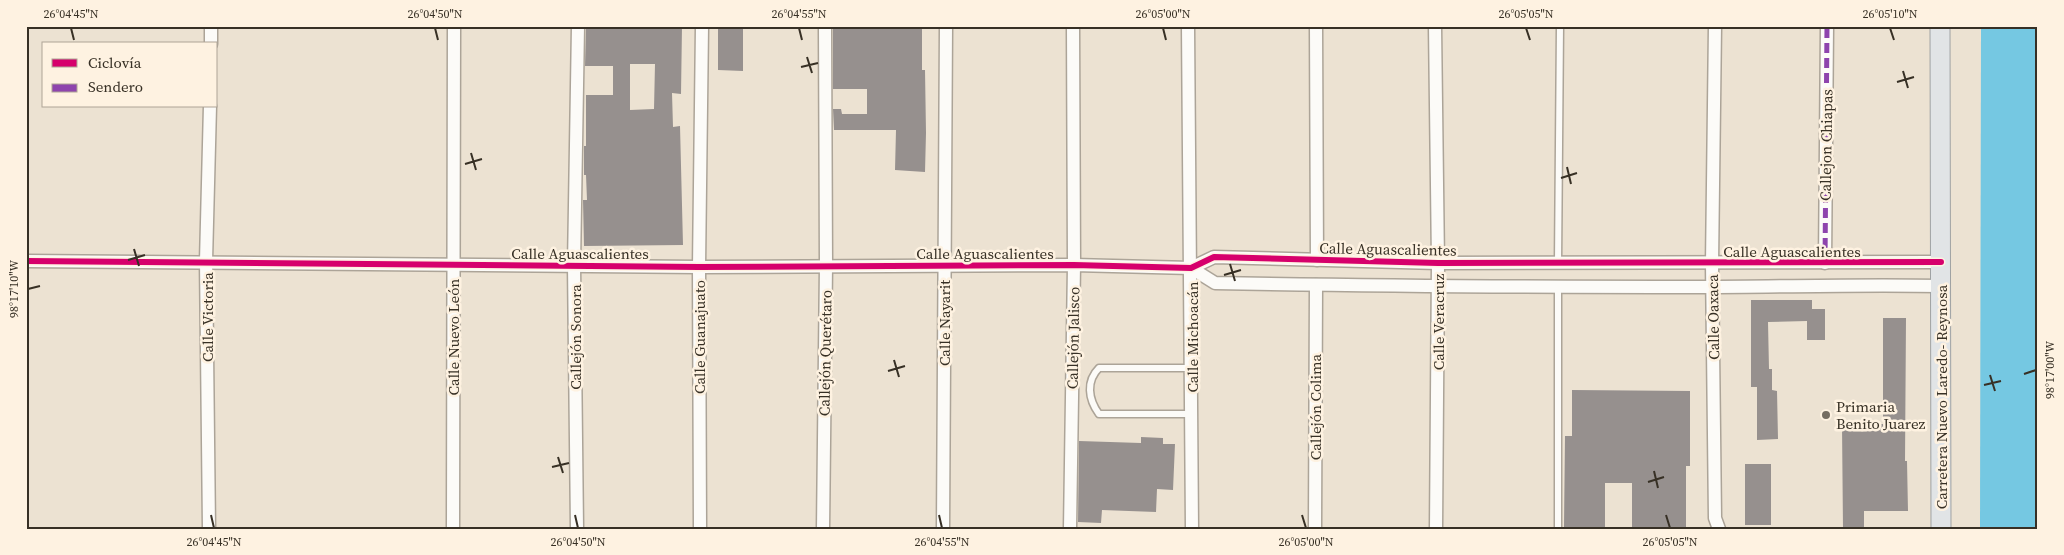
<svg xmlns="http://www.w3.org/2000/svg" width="2064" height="555" font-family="'Source Serif 4',serif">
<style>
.water{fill:#75c8e2}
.building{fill:#96908e;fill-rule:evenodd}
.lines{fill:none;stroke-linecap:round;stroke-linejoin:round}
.service-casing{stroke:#aca498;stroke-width:9}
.minor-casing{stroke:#aca498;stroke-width:15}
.primary-casing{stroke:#9fa2a3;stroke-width:21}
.service{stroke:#fcfbf8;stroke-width:6}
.minor{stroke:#fcfbf8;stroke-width:12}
.primary{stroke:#e1e4e6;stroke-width:19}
.quiet{stroke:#8e44ad;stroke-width:5;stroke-dasharray:10 5;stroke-linecap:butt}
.cycleway-casing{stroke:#fef2e1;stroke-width:9}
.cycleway{stroke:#d6006c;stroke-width:6}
.ticks{fill:none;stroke:#373025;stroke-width:2}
.poi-dot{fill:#766e62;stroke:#fef2e1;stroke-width:2}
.labels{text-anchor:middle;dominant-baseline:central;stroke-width:5;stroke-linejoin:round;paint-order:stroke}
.street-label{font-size:15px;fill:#373025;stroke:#fef2e1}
.poi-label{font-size:15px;fill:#373025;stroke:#fef2e1;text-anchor:start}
.neatline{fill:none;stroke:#373025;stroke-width:2}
.ticks-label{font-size:12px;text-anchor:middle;fill:#373025}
</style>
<rect width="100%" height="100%" fill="#ece2d2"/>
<path class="water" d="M1981,26h57v503h-58z"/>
<g class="building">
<path d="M586,26h96l-1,68 -9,-1 1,34 7,-1 3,119 -99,1 -1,-46h4l-1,-25h-2v-29h2v-51h27v-29h-28zM630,64h25l-1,45 -24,1z"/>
<path d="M718,26h25v45l-25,-1z"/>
<path d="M833,26h89v44h3l1,63 -1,39 -30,-2 1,-40h-62l-1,-21h8l1,5h25v-25h-34z"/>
<path d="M1751,300h61v9h13v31h-18v-19l-39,1 1,47h3v21l5,1 1,48 -21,1v-53h-6z"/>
<path d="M1883,318h23l-1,143h2l1,50h-44v18h-21l-1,-104 41,-1z"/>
<path d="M1572,390l118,1v75h-4v63h-54v-46h-27v44h-41l1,-91h7z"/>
<path d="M1141,437l22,1v6h12l-2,46 -16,-1 -1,23 -54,-2 -1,13 -23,-1 1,-81 62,2z"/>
<rect x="1745" y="464" width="26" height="61"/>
</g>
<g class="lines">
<g class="service-casing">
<g id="service">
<path d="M1558,263l2,-237"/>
<path d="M1191,368h-92c-13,13 -11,31 0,46h93"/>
<path d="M1558,529v-242"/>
</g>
</g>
<g class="minor-casing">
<g id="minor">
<path d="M1188,26l4,503"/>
<path d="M1316,26l1,234"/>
<path d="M1435,26l3,237 -2,266"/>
<path d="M1715,26l-3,238 3,254 4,11"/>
<path d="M211,44v-18"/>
<path d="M26,261l673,6 375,-2 117,3 23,-11 224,6 503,-1"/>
<path d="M1825,263l2,-237"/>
<path d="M1191,268l24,15c162,3 325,4 488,4 79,0 159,-3 238,-1"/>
<path d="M209,529l-3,-268 4,-155"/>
<path d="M453,529l1,-503"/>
<path d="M577,529l-3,-264 4,-239"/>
<path d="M700,529l-1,-262 3,-241"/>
<path d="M823,529l3,-264 -1,-239"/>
<path d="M943,529l3,-503"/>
<path d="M1070,529l4,-264 -1,-239"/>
<path d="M1315,529l1,-244"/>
</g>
</g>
<g class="primary-casing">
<path id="primary" d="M1940,26l1,503"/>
</g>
<use href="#service" class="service"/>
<use href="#minor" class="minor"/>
<use href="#primary" class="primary"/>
<path class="quiet" d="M1825,263l2,-237"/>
<g class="cycleway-casing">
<path id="cycleway" d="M26,261l673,6 375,-2 117,3 23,-11 224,6 503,-1"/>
</g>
<use href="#cycleway" class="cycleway"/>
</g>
<path class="ticks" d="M71,28l3,12M435,28l3,12M799,28l3,12M1163,28l3,12M1526,28l4,12M1890,28l4,12M807,57l5,16M801,67l17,-4M1903,71l5,17M1897,82l17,-5M471,153l5,17M465,164l17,-5M1567,167l4,17M1561,178l16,-5M134,249l5,17M128,260l17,-5M1230,264l5,17M1224,275l17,-5M28,289l12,-3M894,360l5,17M888,371l17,-5M2024,374l12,-4M1990,375l5,16M1984,385l17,-4M558,457l5,16M552,467l17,-4M1654,471l4,17M1648,482l16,-5M211,515l3,13M575,515l3,13M939,515l3,13M1302,515l4,13M1666,515l4,13"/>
<circle class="poi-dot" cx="1826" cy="415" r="5"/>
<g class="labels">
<g class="street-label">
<text transform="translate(1826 145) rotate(-89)">Callejon Chiapas</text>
<text transform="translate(1388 249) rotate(1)">Calle Aguascalientes</text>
<text x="1792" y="251">Calle Aguascalientes</text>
<text x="580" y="253">Calle Aguascalientes</text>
<text x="985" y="253">Calle Aguascalientes</text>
<text transform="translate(207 317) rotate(-90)">Calle Victoria</text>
<text transform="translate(1713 317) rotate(-91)">Calle Oaxaca</text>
<text transform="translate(1438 322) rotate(-90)">Calle Veracruz</text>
<text transform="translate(944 323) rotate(-90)">Calle Nayarit</text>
<text transform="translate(453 337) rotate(-90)">Calle Nuevo León</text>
<text transform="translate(575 337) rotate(-90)">Callejón Sonora</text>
<text transform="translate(699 337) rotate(-90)">Calle Guanajuato</text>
<text transform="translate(1192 337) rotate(-90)">Calle Michoacán</text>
<text transform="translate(1073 338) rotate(-89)">Callejón Jalisco</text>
<text transform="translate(825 353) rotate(-89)">Callejón Querétaro</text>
<text transform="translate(1941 397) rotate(-90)">Carretera Nuevo Laredo- Reynosa</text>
<text transform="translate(1315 407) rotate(-90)">Callejón Colima</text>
</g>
<g class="poi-label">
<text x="1836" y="406">Primaria<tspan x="1836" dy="17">Benito Juarez</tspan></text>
</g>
</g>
<rect width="2064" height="555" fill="none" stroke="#fef2e1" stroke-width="55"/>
<rect x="42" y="42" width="175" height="65" fill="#fef2e1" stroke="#aea496"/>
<rect x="52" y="59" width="25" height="8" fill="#d6006c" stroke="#aea496"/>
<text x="88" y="68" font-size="15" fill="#373025">Ciclovía</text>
<rect x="52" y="84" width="25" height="8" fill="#8e44ad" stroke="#aea496"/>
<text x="88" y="92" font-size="15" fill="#373025">Sendero</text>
<rect x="28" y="28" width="2008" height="500" class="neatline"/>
<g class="ticks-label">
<text x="71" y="18">26°04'45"N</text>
<text x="435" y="18">26°04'50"N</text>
<text x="799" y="18">26°04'55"N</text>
<text x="1163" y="18">26°05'00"N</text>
<text x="1526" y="18">26°05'05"N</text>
<text x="1890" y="18">26°05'10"N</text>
<text transform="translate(14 289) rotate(-90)" y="4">98°17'10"W</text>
<text transform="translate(2050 370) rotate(-90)" y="4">98°17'00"W</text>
<text x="214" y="546">26°04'45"N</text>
<text x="578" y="546">26°04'50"N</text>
<text x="942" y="546">26°04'55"N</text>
<text x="1306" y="546">26°05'00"N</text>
<text x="1670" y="546">26°05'05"N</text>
</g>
</svg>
